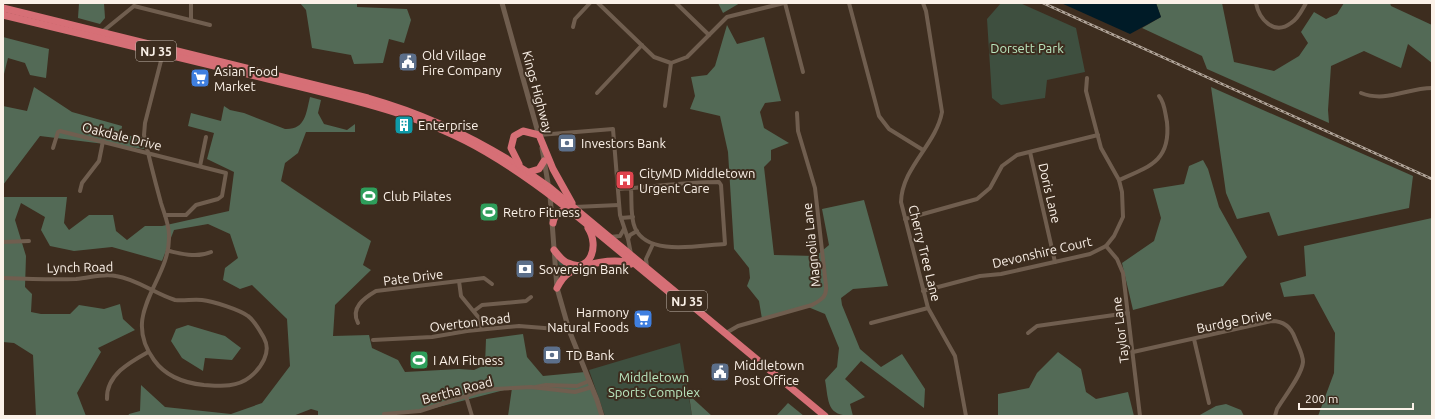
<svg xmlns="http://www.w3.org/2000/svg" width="1435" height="419" font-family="Ubuntu,sans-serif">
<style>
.green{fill:#3e4f3f}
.forest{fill:#536a56}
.water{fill:#001b27}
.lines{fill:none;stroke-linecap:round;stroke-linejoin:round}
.minor{stroke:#705e4f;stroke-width:4}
.tertiary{stroke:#705e4f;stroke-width:5}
.trunk{stroke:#d66f76;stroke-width:7}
.rail-casing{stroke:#b1a59a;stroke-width:2.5}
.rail{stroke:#3d2d1f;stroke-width:1;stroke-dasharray:3;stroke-linecap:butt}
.labels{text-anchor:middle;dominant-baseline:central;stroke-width:4;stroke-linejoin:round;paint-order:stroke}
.shield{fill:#3d2d1f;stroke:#c2b6ac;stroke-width:1}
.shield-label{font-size:12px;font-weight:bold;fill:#fbf1e8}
.park-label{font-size:13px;fill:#bae7bf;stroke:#3d2d1f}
.poi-label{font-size:13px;fill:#fbf1e8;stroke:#3d2d1f;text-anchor:start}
.street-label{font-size:13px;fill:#fbf1e8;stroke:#3d2d1f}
</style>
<rect width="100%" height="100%" fill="#3d2d1f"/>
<g class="green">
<path d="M1001,3h19l56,25 9,44 -38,8 -2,18 -44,7 -9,-7 -5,-79z"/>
<path d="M558,258l19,9 -17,11z"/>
<path d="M680,343l12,73h-87l-16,-46z"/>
</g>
<g class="forest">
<path d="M79,3h25l1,15 -5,6 -22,-6z"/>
<path d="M300,3h57v4l50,2 4,11 -7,23 -15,-4 -6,24 -29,1 -3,-9 -39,-7 -6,-38z"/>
<path d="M718,3h22l-17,10z"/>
<path d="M1156,3h66l12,59 40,9 25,-15 9,-13 -7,-11 13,-20 12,7 11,-5 7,-11h46l1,3 41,19v38l-24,-19 -7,24 -37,-17 -33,15 -3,44 1,13 -122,-54 -5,-13 -60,-28 19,-11z"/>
<path d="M727,25l10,19 27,-7 17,64 -16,2 -5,9 4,16 25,15 -18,7v10l-7,7 10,88 42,1 13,-11 -7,-36 42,-9 24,86 -35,3 -12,9 1,7 18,44 21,18 21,-13 23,35 -1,19 -63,-47 -16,18 20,18 -15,7 3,12c-27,0 -24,-14 -28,-36l12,-13 2,-19 -14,-34 -17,-7 -46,12 -3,-18 -12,-15 3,-8 -1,-10 -15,-19 -6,-97 -8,-36 -30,-7 5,-13 -4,-19 16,-2 8,-9z"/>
<path d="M3,37l46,12 -3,29 -16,-3 -5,-12 -17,-5 -5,20z"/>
<path d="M34,87l38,25 50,14 -1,9 21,2 3,12 -105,-13 -37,49v-79l24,5z"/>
<path d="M1211,87l202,89 -4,32 -131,28 -9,-24 -32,7 -11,-26z"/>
<path d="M310,97l11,3 -3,13 6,11 23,6 8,-6v8h-49l-8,21 -13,10 -4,18 90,60 -8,24 8,5 -36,35 -2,31 36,-1 3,13 26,12 7,12 54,-3 15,1 11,-5 1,-26 37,-5 4,23 16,19 42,-4 16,44h-93l4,-28 -89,23 -47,5h-58v-5l-7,-2 -18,7h-165l1,-2 11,-3 1,-26 24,22 66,7 31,-11 28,-37 -3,-47 -35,-34 -12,4 -17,-9 2,-12 13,-10 -8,-24 -22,-10 -34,6 -12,31 -50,-14 -38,4 -24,-5 -9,-16 4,-13 -24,-14 -6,17 11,36 -1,31 7,7 -1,18 10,2h29l9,-9 25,4 16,-5 3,15 12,11 -37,18 3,4 -24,41 9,23h-50l-3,-61 -19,-12 -11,-1v-145h64l-3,26 5,7 20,-15h24l3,16 11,9 18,-14h17l67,-15 5,-39 -27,-13 7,-26 -26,-7 3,-13 30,8 3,-15 6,4 14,3 41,16c20,1 21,-15 25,-32z"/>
<path d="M1203,160l5,9 11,38 28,50 -24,29 -90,24 -11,-47 32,-22 7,-23 -8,-29 31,-5 5,-18z"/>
<path d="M1432,218v198h-114l16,-43 1,-40 -21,-39 -30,3 -4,-14 26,-7 -2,-30z"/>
<path d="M188,325l37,11 16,12 -9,12 -27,-2 -2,13 -21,-13 -11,-17 5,-12z"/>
<path d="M1058,352l23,17 5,23 10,7 32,-7 6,24h-136v-22l31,-6 8,-15z"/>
<path d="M689,395l23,21h-20z"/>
<path d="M788,403l16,13h-28z"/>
<path d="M1226,404l15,6 3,6h-46l18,-10z"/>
</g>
<path class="water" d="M1061,3h95l5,14 -31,17z"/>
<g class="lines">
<g class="minor">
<path d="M598,3l56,54 17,6 16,-6 40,-40 57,-14"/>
<path d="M676,3l33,32"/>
<path d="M785,3l18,69"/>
<path d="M849,3l30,113 10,13 34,21"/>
<path d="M923,3l3,8 16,101c-6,33 -40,55 -41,90l27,106 27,48 11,60"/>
<path d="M1256,3c3,16 18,33 35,20 7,-4 11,-13 15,-20"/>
<path d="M134,6l76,19"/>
<path d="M191,20v-17"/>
<path d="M573,27l2,-8 15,-16"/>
<path d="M102,32l32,-26"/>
<path d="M597,93l45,-48"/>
<path d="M1361,93c25,10 46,-5 71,-5"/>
<path d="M665,106l6,-43"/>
<path d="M539,135l74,-6 7,86 8,24 3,15"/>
<path d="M53,148l5,-16 2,-1 166,42 -4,23 -4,3 -22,6 -10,10h-21"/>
<path d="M1030,152l25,110"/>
<path d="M200,166l6,-29"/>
<path d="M1119,180c30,-13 52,-19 48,-58 -2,-9 -2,-19 -8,-26"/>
<path d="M618,189c33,-2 67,-7 101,-7l2,3 4,59c-25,1 -77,13 -90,-16 -5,-11 -3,-27 -4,-40"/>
<path d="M80,191l2,-8 17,-22 4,-20"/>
<path d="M574,207l45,-2"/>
<path d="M621,218l12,-1"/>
<path d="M905,219l72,-20 13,-11 12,-22 15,-11 81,-20"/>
<path d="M610,237l10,-1 4,-7"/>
<path d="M628,239l2,-4 7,-4"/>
<path d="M3,242l26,-1"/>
<path d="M1106,246l11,13 6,14 17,143"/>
<path d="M169,251c14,3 28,7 42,1"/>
<path d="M647,267l-1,-8 7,-15"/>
<path d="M3,278c24,1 49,2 73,1 14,-1 27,-6 40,-3 21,3 39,18 59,24 9,1 18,-1 27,0 11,1 38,10 46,16 7,5 12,15 16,22 8,14 -3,30 -14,39 -14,11 -30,9 -46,8 -20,-2 -38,-8 -50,-25 -35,-48 17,-79 15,-125 0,-11 -5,-22 -8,-32 -6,-22 -12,-45 -17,-68l1,-12 18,-70"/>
<path d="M459,281l2,15 18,22 3,11"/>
<path d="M923,291l57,-15 21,-2 89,-20 16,-8 8,-10 9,-19 -1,-25 -3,-12 -18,-32 -15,-57 1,-13"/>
<path d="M474,311l8,-6 44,-4 5,-4"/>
<path d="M358,323c-8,-15 6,-25 18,-32l108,-13 8,6"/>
<path d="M871,323l57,-15"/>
<path d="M726,333l12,-7 74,-21c9,-5 15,-8 14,-19l-11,-98 -17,-57 -1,-18"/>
<path d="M1028,333l9,-7 91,-13"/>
<path d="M1194,339l15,64"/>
<path d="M373,340l59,-3 35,-6 52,-5 50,4"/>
<path d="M1133,352l139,-31c12,0 19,6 23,17 3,8 8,16 8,24 -1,13 -19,35 -26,47l-2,7"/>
<path d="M536,387l10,-2 31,1 12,-5"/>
<path d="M466,396l6,20"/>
<path d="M107,399c-1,-24 23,-37 41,-47"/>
<path d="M384,414l36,-3 58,-19 16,-3 37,-2 44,5 17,-5"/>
</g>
<g class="tertiary">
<path d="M502,3l37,133"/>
<path d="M542,148l8,47 7,93 12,42 28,70 5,16"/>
</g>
<g class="trunk">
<path d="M3,8l365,90c67,19 125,48 181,89l276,229"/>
<path d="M3,15c87,21 174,42 261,63 76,19 154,34 222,74 72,42 133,101 198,152"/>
<path d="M519,164l-8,-16 3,-12 9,-5 16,4 14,34 19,34"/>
<path d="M529,172l10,-3 5,-8"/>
<path d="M553,223c2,-10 6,-13 17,-12"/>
<path d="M554,250c4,5 8,11 14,13 22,11 32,-17 20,-35"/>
<path d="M557,288c3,-6 7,-12 12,-15 13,-9 47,-16 62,-9"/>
</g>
<g class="rail-casing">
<path id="rail" d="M1043,3l389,176"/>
</g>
<use href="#rail" class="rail"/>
</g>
<defs>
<g id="civic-square" transform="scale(1)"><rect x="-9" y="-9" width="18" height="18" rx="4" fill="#5c6f8a" stroke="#3d2d1f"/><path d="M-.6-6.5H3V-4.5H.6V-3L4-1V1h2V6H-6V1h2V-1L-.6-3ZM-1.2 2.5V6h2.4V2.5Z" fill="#fff"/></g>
<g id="supermarket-square" transform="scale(1)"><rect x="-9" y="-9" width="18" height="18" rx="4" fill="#3f7fe0" stroke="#3d2d1f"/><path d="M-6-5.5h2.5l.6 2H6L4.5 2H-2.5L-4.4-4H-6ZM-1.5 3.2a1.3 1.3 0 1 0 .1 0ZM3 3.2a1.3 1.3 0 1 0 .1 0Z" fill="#fff"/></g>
<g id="building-square" transform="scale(1)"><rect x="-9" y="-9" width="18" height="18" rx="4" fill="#0f9aa8" stroke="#3d2d1f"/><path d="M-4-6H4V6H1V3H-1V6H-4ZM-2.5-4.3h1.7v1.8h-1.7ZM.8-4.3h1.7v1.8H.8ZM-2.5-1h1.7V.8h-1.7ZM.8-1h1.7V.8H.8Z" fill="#fff"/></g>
<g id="bank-square" transform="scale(1)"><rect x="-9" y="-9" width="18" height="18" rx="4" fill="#5c6f8a" stroke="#3d2d1f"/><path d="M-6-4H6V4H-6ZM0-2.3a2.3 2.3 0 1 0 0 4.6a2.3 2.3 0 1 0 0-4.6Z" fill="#fff"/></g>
<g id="hospital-square" transform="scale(1)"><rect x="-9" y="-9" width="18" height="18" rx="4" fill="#e0444e" stroke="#3d2d1f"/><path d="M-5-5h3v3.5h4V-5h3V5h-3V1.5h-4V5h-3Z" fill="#fff"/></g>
<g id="stadium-square" transform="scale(1)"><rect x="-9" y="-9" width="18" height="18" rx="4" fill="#2e9e5b" stroke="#3d2d1f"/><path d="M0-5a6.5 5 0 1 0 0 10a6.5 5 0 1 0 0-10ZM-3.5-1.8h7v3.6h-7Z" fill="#fff"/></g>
</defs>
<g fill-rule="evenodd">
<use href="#civic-square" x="408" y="62"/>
<use href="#supermarket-square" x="200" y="78"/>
<use href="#building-square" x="404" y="125"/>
<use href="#bank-square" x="567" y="143"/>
<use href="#hospital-square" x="625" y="180"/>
<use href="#stadium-square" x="369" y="196"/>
<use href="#stadium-square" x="489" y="212"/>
<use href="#bank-square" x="525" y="269"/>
<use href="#supermarket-square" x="643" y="319"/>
<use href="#bank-square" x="552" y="355"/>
<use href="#stadium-square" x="419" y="360"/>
<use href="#civic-square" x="720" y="372"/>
</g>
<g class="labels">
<g class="shield">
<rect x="136" y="41" width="40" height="20" rx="3"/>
<rect x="667" y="291" width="40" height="20" rx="3"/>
</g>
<g class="shield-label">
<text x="156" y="51">NJ 35</text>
<text x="687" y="301">NJ 35</text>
</g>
<g class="park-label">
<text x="1027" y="48">Dorsett Park</text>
<text x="654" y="377">Middletown<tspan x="654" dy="15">Sports Complex</tspan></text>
</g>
<g class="poi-label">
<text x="422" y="55">Old Village<tspan x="422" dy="15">Fire Company</tspan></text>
<text x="214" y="71">Asian Food<tspan x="214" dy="15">Market</tspan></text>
<text x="418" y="125">Enterprise</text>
<text x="581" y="143">Investors Bank</text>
<text x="639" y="173">CityMD Middletown<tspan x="639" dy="15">Urgent Care</tspan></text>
<text x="383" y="196">Club Pilates</text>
<text x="503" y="212">Retro Fitness</text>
<text x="539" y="269">Sovereign Bank</text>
<text x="629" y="312" text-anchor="end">Harmony<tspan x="629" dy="15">Natural Foods</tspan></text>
<text x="566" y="355">TD Bank</text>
<text x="433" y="360">I AM Fitness</text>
<text x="734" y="365">Middletown<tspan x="734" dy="15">Post Office</tspan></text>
</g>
<g class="street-label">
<text transform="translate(538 92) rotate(75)">Kings Highway</text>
<text transform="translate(122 136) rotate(14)">Oakdale Drive</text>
<text transform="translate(1050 193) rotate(77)">Doris Lane</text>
<text transform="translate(811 245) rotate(-96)">Magnolia Lane</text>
<text transform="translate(1042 252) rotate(-13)">Devonshire Court</text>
<text transform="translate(925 253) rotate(76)">Cherry Tree Lane</text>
<text transform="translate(80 267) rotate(-1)">Lynch Road</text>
<text transform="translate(413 277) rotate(-7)">Pate Drive</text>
<text transform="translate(1234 321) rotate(-11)">Burdge Drive</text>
<text transform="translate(470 322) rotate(-7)">Overton Road</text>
<text transform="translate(1120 330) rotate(-97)">Taylor Lane</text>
<text transform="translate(457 390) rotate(-15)">Bertha Road</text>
</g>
</g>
<rect width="1435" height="419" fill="none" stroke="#fbf1e8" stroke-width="8"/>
<path d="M1299 403v6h114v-6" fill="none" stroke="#fbf1e8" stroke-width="2"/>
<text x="1305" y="403" font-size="12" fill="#fbf1e8" stroke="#3d2d1f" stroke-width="3" paint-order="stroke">200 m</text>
</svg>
